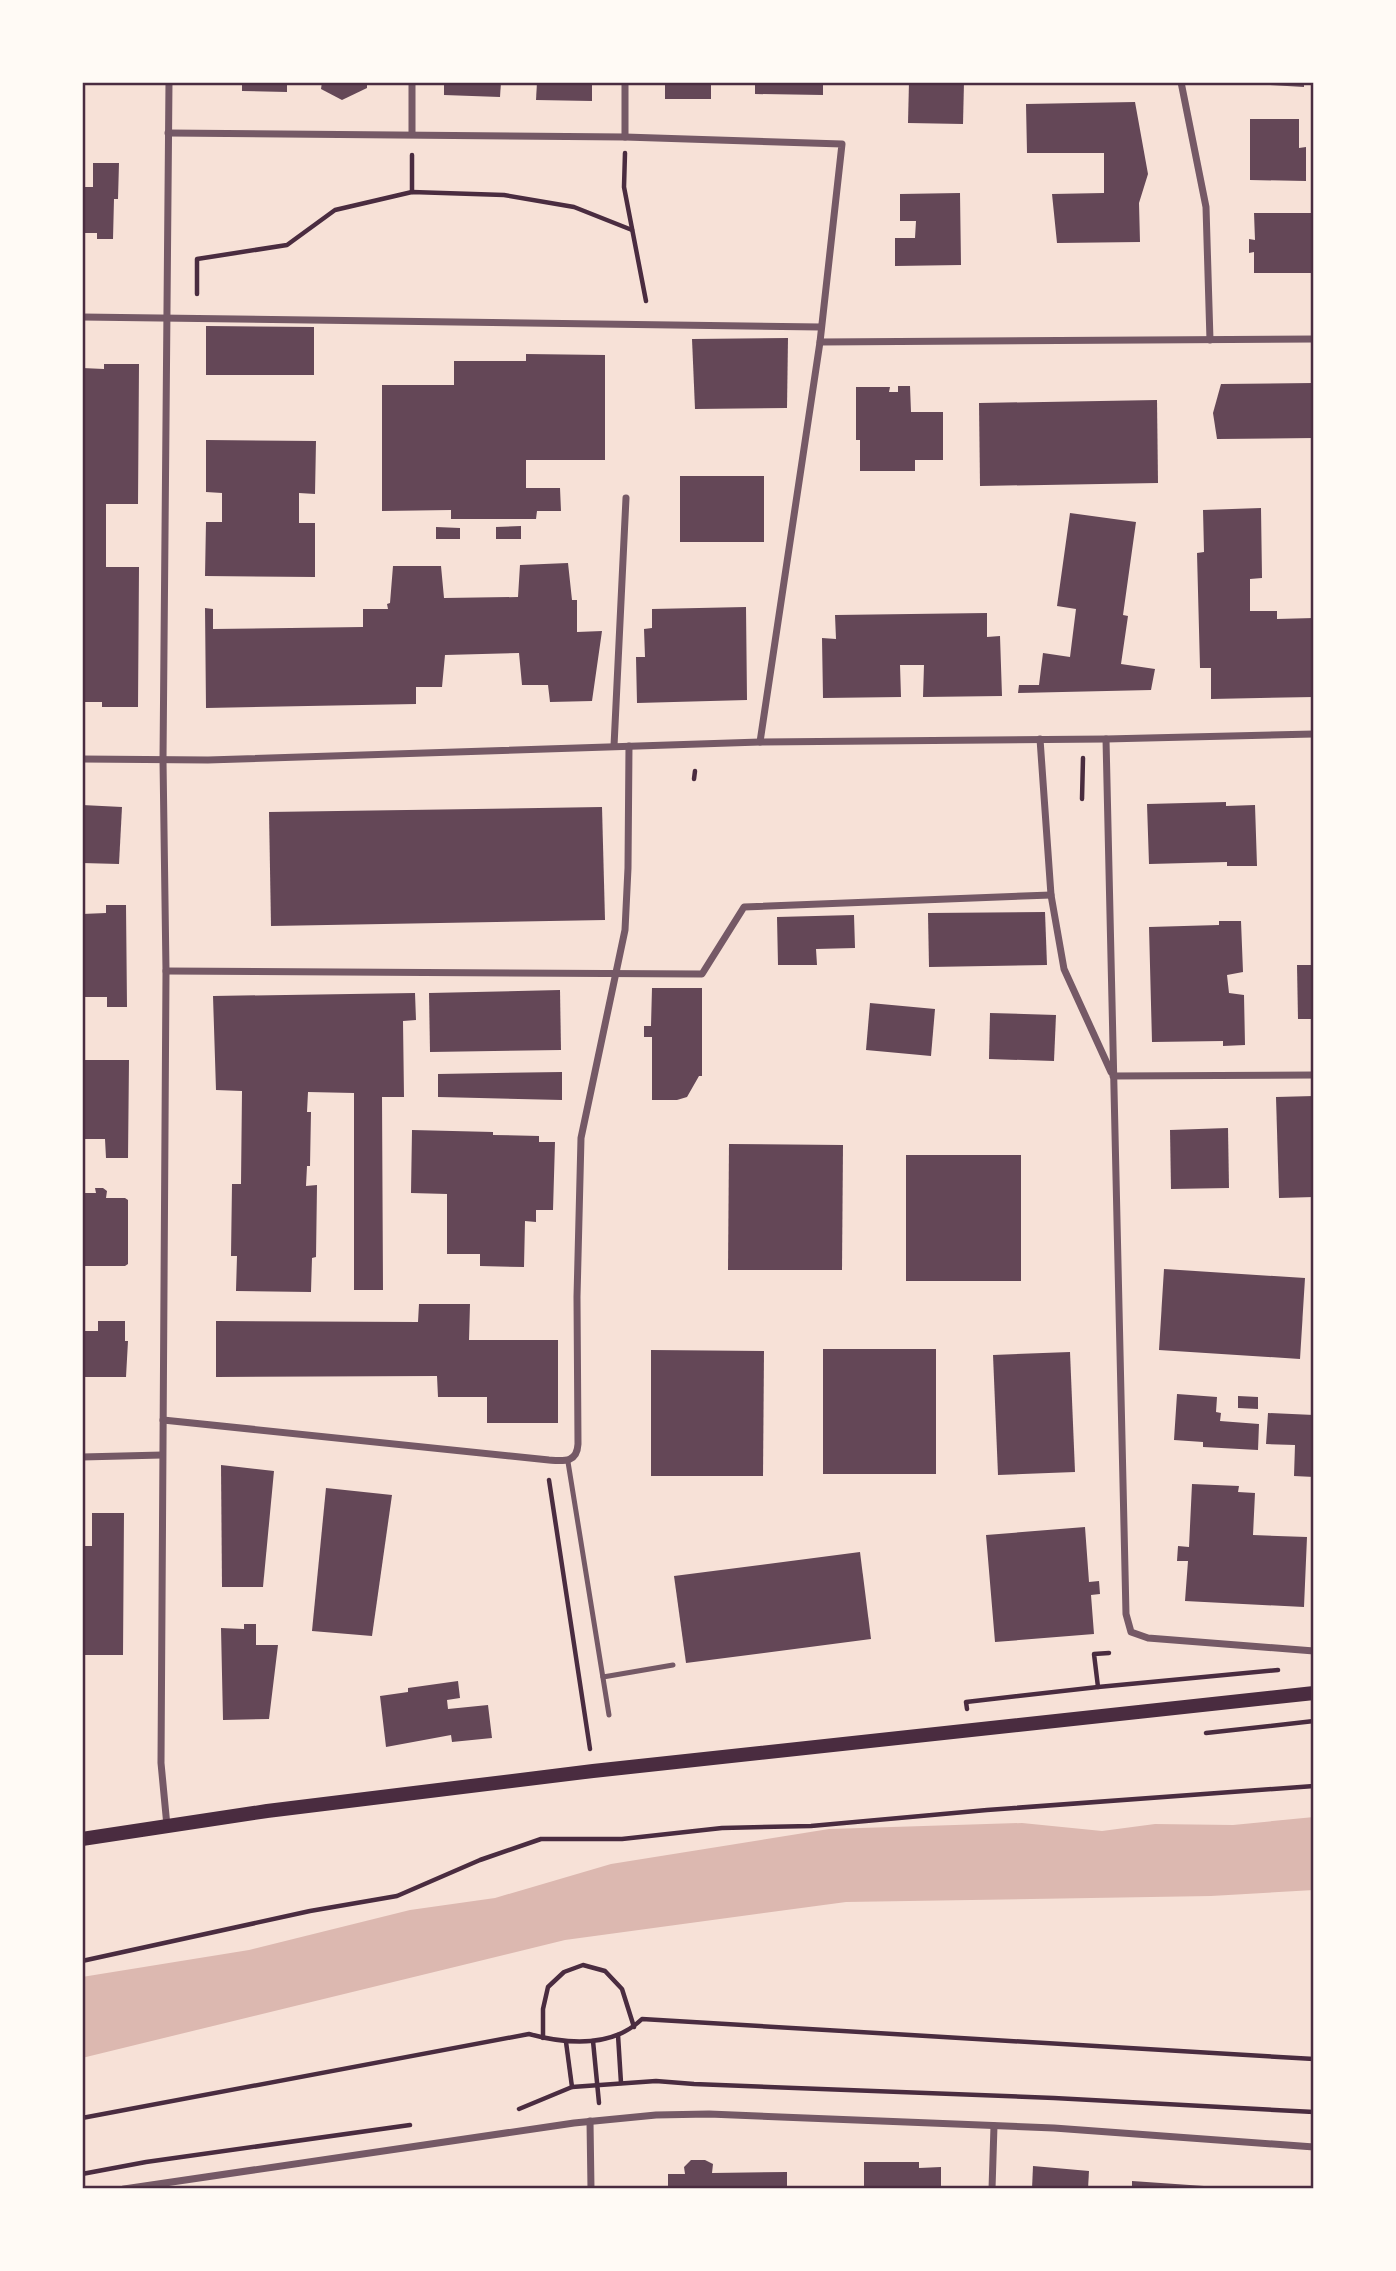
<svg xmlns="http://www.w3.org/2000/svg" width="1396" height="2271" font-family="'Public Sans',sans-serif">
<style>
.water{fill:#dcb8b0}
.building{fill:#644757}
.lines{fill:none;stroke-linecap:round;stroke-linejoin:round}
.path{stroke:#4a2c40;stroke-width:4.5}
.service{stroke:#755966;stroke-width:5}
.minor{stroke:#755966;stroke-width:7}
.secondary{stroke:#4a2c40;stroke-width:14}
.neatline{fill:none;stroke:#4a2c40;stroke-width:2.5}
</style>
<rect width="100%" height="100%" fill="#f7e1d7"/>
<path class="water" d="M1314,1817v73l-103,6 -365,6 -281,38 -483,118v-81l167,-27 161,-40 85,-12 116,-34 218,-35 193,-6 80,8 53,-7 78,1z"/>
<g class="building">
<path d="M242,82h45v10l-45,-1z"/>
<path d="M322,82h45v6l-25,12 -21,-11z"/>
<path d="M444,82h57l-1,15 -56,-2z"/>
<path d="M537,82h55v19l-56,-1z"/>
<rect x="665" y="82" width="46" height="17"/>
<path d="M755,82h68v13l-68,-1z"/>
<path d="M909,82h55l-1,42 -55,-1z"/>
<path d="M1253,82h51v5l-51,-3z"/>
<path d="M1135,102l13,72 -9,29 1,39 -83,1 -5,-49 52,-1v-40h-77l-1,-49z"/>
<path d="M1250,119h49v29l7,-1v34l-56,-1z"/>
<path d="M93,163h26l-1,36h-4l-1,40h-16v-6h-15v-46h11z"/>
<path d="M960,193l1,72 -66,1v-28h20l1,-17h-16v-27z"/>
<path d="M1254,213h60v60h-60v-21l-5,1v-14l6,1z"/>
<path d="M206,326l108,1v48h-108z"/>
<path d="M788,338l-1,70 -92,1 -3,-70z"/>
<path d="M526,354l79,1v105h-79v28h34l1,23h-24l-1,8h-85v-9l-69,1v-126h72v-24h72z"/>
<path d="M104,364h35l-1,140h-32v63h33l-1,140h-36v-5h-20v-334l22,1z"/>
<path d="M1314,383v55l-97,1 -4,-26 8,-29z"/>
<path d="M898,386h12l1,26h32v48h-28v11h-55v-31h-4v-53h34l-1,5h9z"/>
<path d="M1157,400l1,83 -178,3 -1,-83z"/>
<path d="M206,440l110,1 -1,53 -16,-1v30h16v54l-110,-1 1,-54h16v-29l-16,-1z"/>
<rect x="680" y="476" width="84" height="66"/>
<path d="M1261,508l1,70 -12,1v32h27v8l37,-1v79l-103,2v-31h-11l-3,-115 7,-1 -1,-42z"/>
<path d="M1070,513l66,9 -13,93 5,1 -7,48 34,5 -4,21 -133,3 1,-8h20l4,-32 27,4 6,-48 -19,-3z"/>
<path d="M521,526v13h-25v-12z"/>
<path d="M436,527l24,1v11h-24z"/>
<path d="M568,563l4,37h5v32l25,-1 -10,70 -42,1 -2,-17h-26l-3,-32 -74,2 -3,32h-26v17l-210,4 -1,-100 8,1v20l150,-2v-18h25l-1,-5 3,-1 3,-37h48l3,32 74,-1 2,-32z"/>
<path d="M746,607l1,93 -110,3 -1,-46h9l-1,-28 8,-1v-19z"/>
<path d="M987,613v24l13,-1 2,60 -79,1 1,-32h-24l1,32 -78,1 -1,-60 14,1 -1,-24z"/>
<path d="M1226,802v4l29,-1 2,61h-30v-4l-78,2 -2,-60z"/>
<path d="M82,805l40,2 -3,57 -37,-1z"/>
<path d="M602,807l3,113 -334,6 -2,-114z"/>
<path d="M106,905h20l1,102h-20v-10h-25v-83l24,-1z"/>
<path d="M1045,912l2,53 -118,2 -1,-54z"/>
<path d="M854,915l1,33 -39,1 1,16h-39l-1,-48z"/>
<path d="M1219,921h22l2,51 -16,3 2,18 15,2 1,50 -22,1v-5l-71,1 -3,-115 70,-2z"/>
<path d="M1297,965h17v54h-16z"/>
<path d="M652,988h50v88h-3l-12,21 -10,3h-25v-63h-8v-11h7z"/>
<path d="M560,990l1,60 -131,2 -1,-59z"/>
<path d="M415,993l1,27 -13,1 1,76h-22l1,193h-29v-197l-46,-1 -1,20h4l-1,54h-3l-1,20 11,-1 -1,72 -4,1 -1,34 -75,-1 1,-35h-6l1,-72h9l1,-93 -26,-1 -3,-94z"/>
<path d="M870,1003l65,6 -4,47 -65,-6z"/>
<path d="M990,1013l66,2 -2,46 -65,-2z"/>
<path d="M82,1060h47l-1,98h-22l-1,-19h-23z"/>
<path d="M562,1072v28l-124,-3v-23z"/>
<path d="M1314,1096v101l-35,1 -3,-101z"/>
<path d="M1228,1128l1,60 -58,1 -1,-59z"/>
<path d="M412,1130l81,2v3l46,1v6h16l-2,68h-17v12l-11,-1 -1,46 -44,-1v-12h-33v-60l-36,-1z"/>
<path d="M729,1144l114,1 -1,125h-114z"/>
<rect x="906" y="1155" width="115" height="126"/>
<path d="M95,1188h8l4,3 -1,7h19l3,2v64l-3,2h-43v-73h14z"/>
<path d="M1164,1269l141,9 -5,81 -141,-9z"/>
<path d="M419,1304h51l-1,36h89v83h-71v-26h-49l-1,-21 -221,1v-56l202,1z"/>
<path d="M98,1321h27v20h3l-2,36h-44v-46h16z"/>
<rect x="823" y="1349" width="113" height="125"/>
<path d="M651,1350l113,1 -1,125h-112z"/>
<path d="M1070,1352l5,120 -77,3 -5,-120z"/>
<path d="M1177,1394l40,3 -1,15 5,1 -1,8 39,3 -1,26 -55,-3v-5l-29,-2z"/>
<path d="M1238,1396l20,1v12l-20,-1z"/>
<path d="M1268,1413l46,2v62l-20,-1 1,-31 -29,-1z"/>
<path d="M221,1465l53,6 -11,116h-41z"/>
<path d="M1192,1484l47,2 -1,6 17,1 -2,42 54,2 -3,70 -119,-6 3,-40h-11l1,-15 11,1z"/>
<path d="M326,1488l66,7 -20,141 -60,-5z"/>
<path d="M92,1513h32l-1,142h-41v-109h10z"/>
<path d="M1085,1527l4,55 10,-1 1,13 -9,1 3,39 -99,8 -9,-107z"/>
<path d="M860,1552l11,87 -185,24 -12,-87z"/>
<path d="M244,1624h12v21h22l-9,74 -46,1 -2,-92 23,1z"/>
<path d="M458,1681l2,17 -13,2 1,9 40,-4 4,33 -40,4 -1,-7 -65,12 -6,-51 28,-4v-4z"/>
<path d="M691,2160h14l8,4 -1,9 75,-1v17h-119v-15h17l-1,-7z"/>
<path d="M864,2162h55v6l22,-1v22h-77z"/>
<path d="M1033,2166l56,5 -1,18h-56z"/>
<path d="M1132,2181l72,5 -1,3h-71z"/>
</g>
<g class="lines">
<g class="path">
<path d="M625,153l-1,34 22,114"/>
<path d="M412,155v37"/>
<path d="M197,294v-35l90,-14 48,-35 77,-18 92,3 70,12 58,23"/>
<path d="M694,779l1,-8"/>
<path d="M1082,799l1,-41"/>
<path d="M549,1480l41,269"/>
<path d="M1098,1687l-4,-33 15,-1"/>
<path d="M967,1709l-1,-7 132,-15 180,-17"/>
<path d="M1206,1733l108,-12"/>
<path d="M82,1961l228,-50 87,-15 83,-36 61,-21h81l100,-11 89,-2 176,-16 327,-24"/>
<path d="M618,2035l3,48"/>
<path d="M543,2038v-29l5,-22 16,-15 19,-7 22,6 17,18 12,38"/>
<path d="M593,2041l6,62"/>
<path d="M566,2042l6,45"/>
<path d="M519,2109l53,-22 84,-6 38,3 360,14 260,14"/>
<path d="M82,2118l447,-84c37,10 82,15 113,-15l672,40"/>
<path d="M82,2174l64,-12 264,-37"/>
</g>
<g class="service">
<path d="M568,1462l41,253"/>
<path d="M603,1677l70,-12"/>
</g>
<g class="minor">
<path d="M1181,82l25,125 4,133"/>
<path d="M168,133l457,4 217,7 -22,198 -60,400"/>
<path d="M412,134v-52"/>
<path d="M625,137v-55"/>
<path d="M82,317l739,10"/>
<path d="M820,342l494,-3"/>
<path d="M1040,739l11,156 13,74 47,103"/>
<path d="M1106,739l20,875 5,18 17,6 166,13"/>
<path d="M614,746l12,-248"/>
<path d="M82,759l126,1 552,-18 346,-3 208,-5"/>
<path d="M166,971l536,3 42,-67 307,-12"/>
<path d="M1113,1076l201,-1"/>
<path d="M163,1420l386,40c15,1 28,3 29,-16l-1,-147 4,-159 44,-208 3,-62 1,-122"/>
<path d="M82,1457l80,-2"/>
<path d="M167,1826l-6,-63 5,-792 -3,-211 6,-678"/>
<path d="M590,2121l1,68"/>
<path d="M124,2189l450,-66 82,-8 53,-1 345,14 260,19"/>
<path d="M992,2189l2,-63"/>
</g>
<path class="secondary" d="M82,1839l185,-28 326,-40 721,-78"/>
</g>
<rect width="1396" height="2271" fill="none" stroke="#fffaf5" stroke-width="168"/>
<rect x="84" y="84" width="1228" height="2103" class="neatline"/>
</svg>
